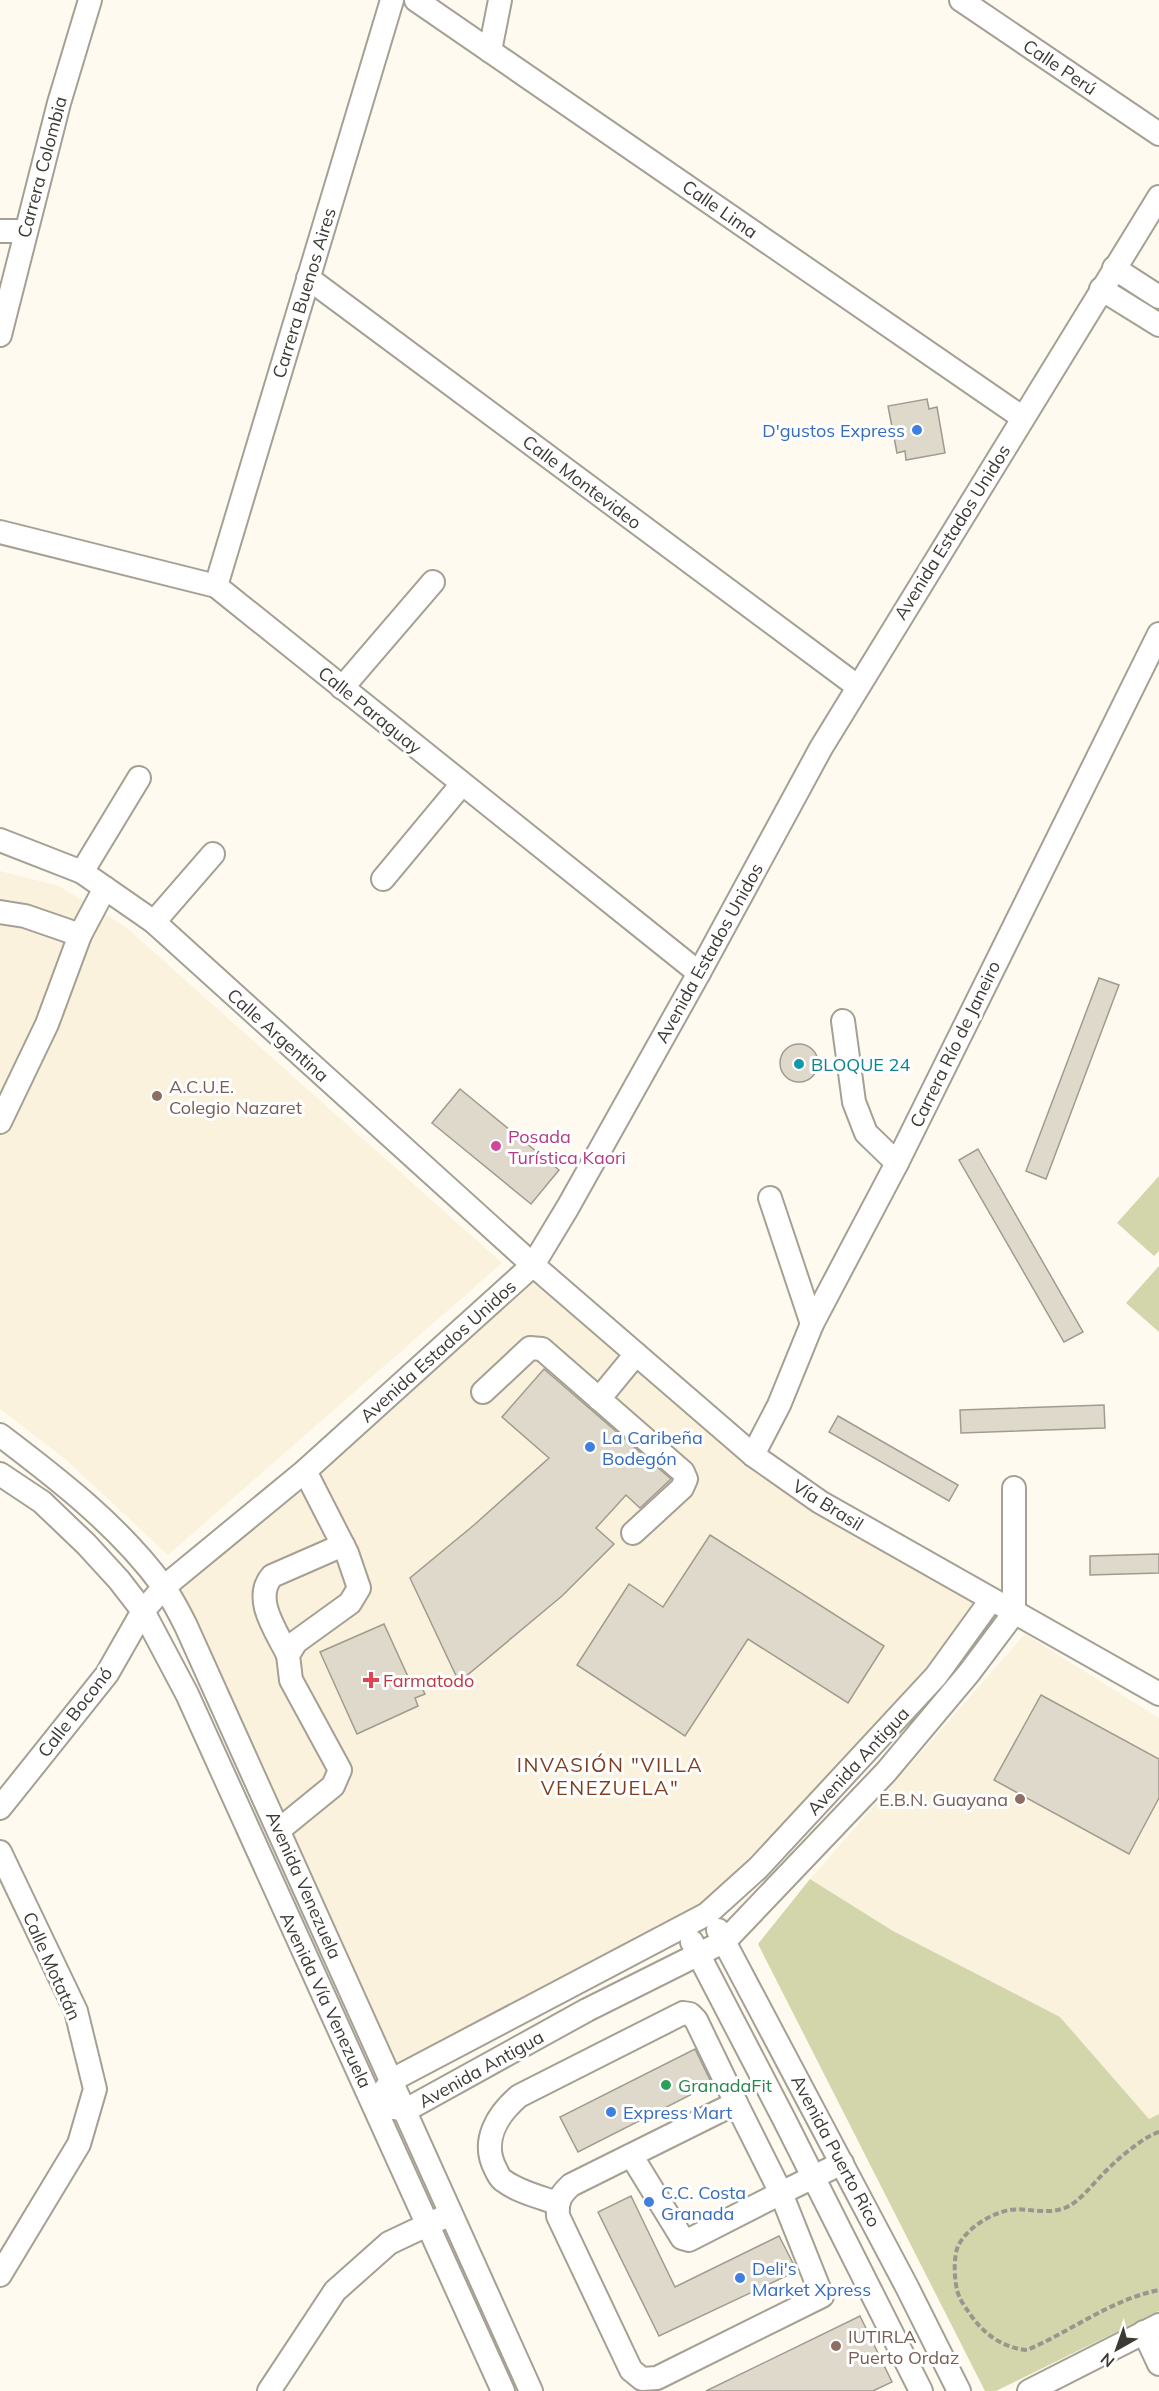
<svg xmlns="http://www.w3.org/2000/svg" width="1159" height="2391" font-family="Mulish,sans-serif">
<style>
.built{fill:#faf2dd}
.green{fill:#d2d6aa}
.building{fill:#ded9cb;stroke:#a09b8e;stroke-width:1.5}
.lines{fill:none;stroke-linecap:round;stroke-linejoin:round}
.minor-casing{stroke:#a5a093;stroke-width:26}
.path{stroke:#9a968f;stroke-width:4;stroke-dasharray:6 3;stroke-linecap:butt}
.minor{stroke:#fff;stroke-width:22}
.shop-dot{fill:#3f7fe0;stroke:#fff;stroke-width:2}
.culture-dot{fill:#0f9aa8;stroke:#fff;stroke-width:2}
.education-dot{fill:#8d6e63;stroke:#fff;stroke-width:2}
.hotel-dot{fill:#d1479c;stroke:#fff;stroke-width:2}
.health-dot{fill:#e0444e;stroke:#fff;stroke-width:2}
.leisure-dot{fill:#2e9e5b;stroke:#fff;stroke-width:2}
.labels{text-anchor:middle;dominant-baseline:central;stroke-width:6;stroke-linejoin:round;paint-order:stroke}
.street-label{font-size:18px;fill:#3d3b36;stroke:#fff}
.shop-label{font-size:18px;fill:#366cbe;stroke:#fff;text-anchor:start}
.culture-label{font-size:18px;fill:#0d838f;stroke:#fff;text-anchor:start}
.education-label{font-size:18px;fill:#785e54;stroke:#fff;text-anchor:start}
.hotel-label{font-size:18px;fill:#b23c85;stroke:#fff;text-anchor:start}
.health-label{font-size:18px;fill:#be3a42;stroke:#fff;text-anchor:start}
.leisure-label{font-size:18px;fill:#27864d;stroke:#fff;text-anchor:start}
.neighbourhood-label{font-size:20px;letter-spacing:1.5px;fill:#7f3e1e;stroke:#fff}
</style>
<rect width="100%" height="100%" fill="#fffaf0"/>
<g class="built">
<path d="M0,871l59,15 68,42 375,335 -334,292 -103,-96 -65,-50z"/>
<path d="M533,1265l220,190 238,145 -284,314 -315,166 -228,-493z"/>
<path d="M1025,1634l134,84v396l-10,5 -89,-102 -167,-86 -83,-52z"/>
</g>
<g class="green">
<path d="M1159,1176v75l-5,5 -37,-33z"/>
<path d="M1159,1266v66l-33,-29z"/>
<path d="M810,1879l83,52 167,86 89,102 10,-5v197l-163,80h-11l-227,-447z"/>
</g>
<g class="building">
<path d="M927,399l2,10 8,-2 8,46 -39,7 -1,-9 -8,2 -9,-47z"/>
<path d="M1099,978l20,7 -73,194 -20,-8z"/>
<circle cx="799" cy="1063" r="19"/>
<path d="M460,1089l99,81 -28,34 -99,-81z"/>
<path d="M978,1149l105,183 -19,10 -105,-182z"/>
<path d="M544,1369l127,110 -31,29 -14,-13 -30,33 18,16 -52,52 -103,86 -49,-104 64,-53 75,-67 -47,-41z"/>
<path d="M1104,1405l1,23 -144,5 -1,-23z"/>
<path d="M838,1416l120,69 -9,16 -120,-69z"/>
<path d="M710,1535l174,111 -36,57 -100,-64 -63,97 -108,-71 52,-81 34,23z"/>
<path d="M1159,1554v19l-69,2v-19z"/>
<path d="M384,1624l26,57 7,-3 8,16 -10,4 3,8 -61,28 -37,-82z"/>
<path d="M1041,1695l118,64v39l-30,56 -135,-74z"/>
<path d="M695,2049l17,35 -134,68 -18,-35z"/>
<path d="M631,2196l44,91 104,-51 18,35 -138,65 -61,-124z"/>
<path d="M860,2316l32,66 -19,9h-167z"/>
</g>
<g class="lines">
<g class="minor-casing">
<g id="minor">
<path d="M416,0l607,418"/>
<path d="M961,0l198,134"/>
<path d="M490,51l10,-51"/>
<path d="M0,231h25"/>
<path d="M1114,268l45,29"/>
<path d="M308,278l549,408"/>
<path d="M1101,289l58,36"/>
<path d="M0,335l59,-232 31,-103"/>
<path d="M0,532l216,54 483,387"/>
<path d="M216,586l176,-586"/>
<path d="M342,688l91,-106"/>
<path d="M0,840l82,32 72,50 379,343 220,190 67,47 339,192"/>
<path d="M82,872l57,-94"/>
<path d="M383,879l79,-95"/>
<path d="M0,912l25,4 55,19"/>
<path d="M154,922l59,-68"/>
<path d="M843,1021l11,81 12,31 31,30"/>
<path d="M0,1122l47,-98 33,-89 25,-47"/>
<path d="M770,1198l42,126"/>
<path d="M483,1392l47,-44 12,1 141,123 3,7 -4,9 -49,45"/>
<path d="M599,1399l37,-45"/>
<path d="M0,1435c58,44 119,91 163,151 9,12 16,26 23,40l345,765"/>
<path d="M753,1455l26,-50 33,-81 85,-161 262,-529"/>
<path d="M0,1474l42,28 44,42 33,36 24,31 44,83 316,697"/>
<path d="M991,1600l-55,76 -178,192 -51,46 -315,166 -18,25 32,5 181,-100 138,-69 161,-169 83,-99 45,-60v-125"/>
<path d="M288,1655c-11,-23 -36,-56 -16,-79l71,-31"/>
<path d="M0,1808l107,-134 36,-63 21,-24 141,-116 228,-206 35,-58 131,-234 122,-225 338,-551"/>
<path d="M279,1830l54,-44 7,-16 -49,-90 -3,-25 8,-13 54,-39 9,-15 -12,-35 -42,-82"/>
<path d="M0,1852l76,159 19,78 -16,55 -79,131"/>
<path d="M718,1930l189,357 52,104"/>
<path d="M692,1942l92,177 137,272"/>
<path d="M631,2155l51,83 7,2 92,-47 41,103 -165,82 -15,1 -11,-9 -73,-154c-1,-15 2,-21 13,-31l165,-82 45,90 61,-30"/>
<path d="M557,2203c-17,-6 -38,-11 -53,-22 -4,-2 -6,-7 -8,-11 -16,-29 2,-56 23,-74l164,-83 7,1 6,6 40,83"/>
<path d="M1144,2332l15,32"/>
<path d="M269,2391l66,-100 54,-48 53,-25"/>
<path d="M1029,2391l130,-66"/>
</g>
</g>
<path class="path" d="M1159,2132c-18,6 -45,30 -58,44 -11,11 -20,24 -34,31 -19,9 -39,0 -58,3 -19,4 -42,18 -51,36 -5,12 -4,38 1,50 2,5 6,11 9,15 14,22 34,37 59,39 45,-19 83,-50 132,-60"/>
<use href="#minor" class="minor"/>
</g>
<g class="shop-dot">
<circle cx="917" cy="430" r="6"/>
<circle cx="590" cy="1447" r="6"/>
<circle cx="611" cy="2112" r="6"/>
<circle cx="649" cy="2202" r="6"/>
<circle cx="740" cy="2278" r="6"/>
</g>
<circle class="culture-dot" cx="799" cy="1064" r="6"/>
<g class="education-dot">
<circle cx="157" cy="1096" r="6"/>
<circle cx="1020" cy="1799" r="6"/>
<circle cx="836" cy="2346" r="6"/>
</g>
<circle class="hotel-dot" cx="496" cy="1146" r="6"/>
<path class="health-dot" d="M368 1671h6v6h6v6h-6v6h-6v-6h-6v-6h6z"/>
<circle class="leisure-dot" cx="666" cy="2085" r="6"/>
<g class="labels">
<g class="street-label">
<text transform="translate(1060 67) rotate(34)">Calle Perú</text>
<text transform="translate(42 167) rotate(-75)">Carrera Colombia</text>
<text transform="translate(720 209) rotate(35)">Calle Lima</text>
<text transform="translate(304 293) rotate(-73)">Carrera Buenos Aires</text>
<text transform="translate(582 482) rotate(37)">Calle Montevideo</text>
<text transform="translate(952 532) rotate(-58)">Avenida Estados Unidos</text>
<text transform="translate(370 710) rotate(39)">Calle Paraguay</text>
<text transform="translate(709 953) rotate(-61)">Avenida Estados Unidos</text>
<text transform="translate(278 1035) rotate(42)">Calle Argentina</text>
<text transform="translate(955 1044) rotate(-64)">Carrera Río de Janeiro</text>
<text transform="translate(438 1351) rotate(-42)">Avenida Estados Unidos</text>
<text transform="translate(828 1505) rotate(32)">Vía Brasil</text>
<text transform="translate(75 1712) rotate(-52)">Calle Boconó</text>
<text transform="translate(858 1761) rotate(-47)">Avenida Antigua</text>
<text transform="translate(304 1885) rotate(66)">Avenida Venezuela</text>
<text transform="translate(52 1966) rotate(66)">Calle Motatán</text>
<text transform="translate(326 2000) rotate(65)">Avenida Vía Venezuela</text>
<text transform="translate(481 2069) rotate(-29)">Avenida Antigua</text>
<text transform="translate(836 2151) rotate(62)">Avenida Puerto Rico</text>
</g>
<g class="shop-label">
<text x="905" y="430" text-anchor="end">D'gustos Express</text>
<text x="602" y="1437">La Caribeña<tspan x="602" dy="21">Bodegón</tspan></text>
<text x="623" y="2112">Express Mart</text>
<text x="661" y="2192">C.C. Costa<tspan x="661" dy="21">Granada</tspan></text>
<text x="752" y="2268">Deli's<tspan x="752" dy="21">Market Xpress</tspan></text>
</g>
<g class="culture-label">
<text x="811" y="1064">BLOQUE 24</text>
</g>
<g class="education-label">
<text x="169" y="1086">A.C.U.E.<tspan x="169" dy="21">Colegio Nazaret</tspan></text>
<text x="1008" y="1799" text-anchor="end">E.B.N. Guayana</text>
<text x="848" y="2336">IUTIRLA<tspan x="848" dy="21">Puerto Ordaz</tspan></text>
</g>
<g class="hotel-label">
<text x="508" y="1136">Posada<tspan x="508" dy="21">Turística Kaori</tspan></text>
</g>
<g class="health-label">
<text x="383" y="1680">Farmatodo</text>
</g>
<g class="leisure-label">
<text x="678" y="2085">GranadaFit</text>
</g>
<g class="neighbourhood-label">
<text x="610" y="1764">INVASIÓN "VILLA<tspan x="610" dy="23">VENEZUELA"</tspan></text>
</g>
</g>
<g transform="translate(1117 2349) rotate(220)" stroke="#ffffff" stroke-width="4.5" paint-order="stroke">
<path d="M0-4.5L10 22L0 15L-10 22Z" fill="#3d3b36"/>
<text y="-9" font-size="16" font-weight="bold" text-anchor="middle" fill="#3d3b36">N</text>
</g>
</svg>
